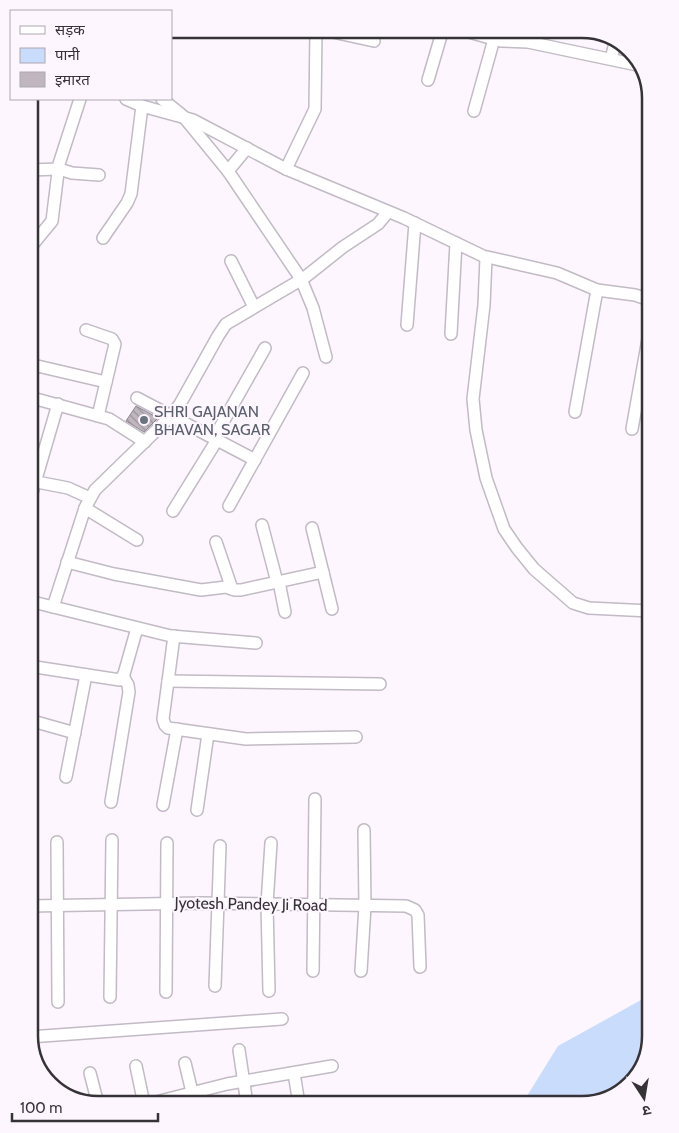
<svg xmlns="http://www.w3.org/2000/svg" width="679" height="1133" font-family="Cabin,'Noto Sans Devanagari',sans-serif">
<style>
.water{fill:#cadcfb}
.building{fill:url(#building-back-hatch);stroke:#8d858f}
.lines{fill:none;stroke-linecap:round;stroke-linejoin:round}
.minor-casing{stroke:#c2bac4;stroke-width:14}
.minor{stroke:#fff;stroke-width:11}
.worship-dot{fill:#6b7280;stroke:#fdf6ff;stroke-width:2}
.labels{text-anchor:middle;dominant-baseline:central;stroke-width:4;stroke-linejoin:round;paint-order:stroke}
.worship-label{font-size:16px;fill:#5b616d;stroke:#fdf6ff;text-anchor:start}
.street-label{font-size:16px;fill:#363337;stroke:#fdf6ff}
.rim{fill:none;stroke:#363337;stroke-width:2.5}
</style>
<defs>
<pattern id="building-back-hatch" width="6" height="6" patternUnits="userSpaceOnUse" patternTransform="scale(1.25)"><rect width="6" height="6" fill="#bfb6c0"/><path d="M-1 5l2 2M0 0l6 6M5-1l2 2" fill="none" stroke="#9c959d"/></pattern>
</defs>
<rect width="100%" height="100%" fill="#fdf6ff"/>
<path class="water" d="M650,995v40l-11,38 -28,24 -30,7h-59l36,-58z"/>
<path class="building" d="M136,406l22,12 -14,14 -18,-11z"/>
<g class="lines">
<g class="minor-casing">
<g id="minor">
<path d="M319,29l55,12"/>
<path d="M458,29l43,12 27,1 114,24"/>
<path d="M611,59l5,-20"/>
<path d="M428,80l15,-51"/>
<path d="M126,99l16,7 51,14 93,49 118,49 79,38 74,17 40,17 38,5 15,5"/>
<path d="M162,99l21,17 45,55 73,108 12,29 13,49"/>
<path d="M474,111l20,-72"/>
<path d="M286,169l29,-60 1,-80"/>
<path d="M29,170l30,-1 13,4 27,2"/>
<path d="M228,171l19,-23"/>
<path d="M103,238l24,-35 4,-9 11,-88"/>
<path d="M29,249l23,-28 7,-57 21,-65"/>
<path d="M486,258l-2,47 -11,94 3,31 10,48 18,51 13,19 17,21 39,34 16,5 61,3"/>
<path d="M231,261l23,46"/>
<path d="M407,325l8,-102"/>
<path d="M86,330l26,9 3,5 -17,72"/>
<path d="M451,334l5,-91"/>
<path d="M29,364l77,18"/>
<path d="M29,397l80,22 36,23"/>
<path d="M137,398l118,62"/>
<path d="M575,412l22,-122"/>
<path d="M632,429l18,-101"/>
<path d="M214,438l51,-90"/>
<path d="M30,479l7,3 31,6 22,10"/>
<path d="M29,503l29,-99"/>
<path d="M229,506l74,-133"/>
<path d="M85,508l52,32"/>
<path d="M173,511l44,-71"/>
<path d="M262,525l15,57"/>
<path d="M312,528l20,81"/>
<path d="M216,542l16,47"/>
<path d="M67,562l47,12 87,16 25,-3 9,3h6l82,-18"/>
<path d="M279,582l6,30"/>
<path d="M29,601l142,35 85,7"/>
<path d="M53,607l32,-99 10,-18 76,-74 9,-12 38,-68 8,-12 78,-46 39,-31 35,-23 10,-12"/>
<path d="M174,636l-11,83 2,6 3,3 78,11 110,-2"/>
<path d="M29,666l91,14 4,-6 13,-46"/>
<path d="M168,681l212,3"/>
<path d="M29,720l46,13"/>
<path d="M66,777l20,-102"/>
<path d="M111,802l18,-110 -1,-7 -5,-9"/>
<path d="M163,805l14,-76"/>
<path d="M197,810l11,-76"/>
<path d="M57,842l1,160"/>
<path d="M29,906l172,-3 205,3 9,4 3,5 2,52"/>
<path d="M313,971l2,-172"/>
<path d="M361,971l4,-65 -1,-76"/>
<path d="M215,986l5,-140"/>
<path d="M269,991l-2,-87 4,-61"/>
<path d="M166,992l1,-149"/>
<path d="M110,997l2,-157"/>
<path d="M29,1037l253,-18"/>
<path d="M239,1050l8,54"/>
<path d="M185,1063l7,29"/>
<path d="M136,1066l8,38"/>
<path d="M90,1073l8,31"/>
<path d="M294,1073l5,31"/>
<path d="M148,1104l79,-20 105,-18"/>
</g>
</g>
<use href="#minor" class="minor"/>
</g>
<circle class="worship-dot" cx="144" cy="420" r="5"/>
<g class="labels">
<g class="worship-label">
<text x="154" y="411">SHRI GAJANAN<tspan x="154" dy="18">BHAVAN, SAGAR</tspan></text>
</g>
<g class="street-label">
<text transform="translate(251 904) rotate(1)">Jyotesh Pandey Ji Road</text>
</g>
</g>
<path d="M0 0H679V1133H0ZM98 38H582A60 60 0 0 1 642 98V1036A60 60 0 0 1 582 1096H98A60 60 0 0 1 38 1036V98A60 60 0 0 1 98 38Z" fill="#fdf6ff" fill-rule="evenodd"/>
<path class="rim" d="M98 38H582A60 60 0 0 1 642 98V1036A60 60 0 0 1 582 1096H98A60 60 0 0 1 38 1036V98A60 60 0 0 1 98 38Z"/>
<rect x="10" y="10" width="162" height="90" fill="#fdf6ff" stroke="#ada8af"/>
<rect x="20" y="26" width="25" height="8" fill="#ffffff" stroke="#ada8af"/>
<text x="55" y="35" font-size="15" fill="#363337">सड़क</text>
<rect x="20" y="48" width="25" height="15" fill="#cadcfb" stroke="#ada8af"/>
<text x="55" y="60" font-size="15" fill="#363337">पानी</text>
<rect x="20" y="72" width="25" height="15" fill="#bfb6c0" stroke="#ada8af"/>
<text x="55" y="85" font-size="15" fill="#363337">इमारत</text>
<g transform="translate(644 1098) rotate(168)" stroke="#fdf6ff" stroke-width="4" paint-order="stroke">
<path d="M0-4L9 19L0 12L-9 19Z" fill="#363337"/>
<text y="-8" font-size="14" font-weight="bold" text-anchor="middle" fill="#363337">उ</text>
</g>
<path d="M12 1113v8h146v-8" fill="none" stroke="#363337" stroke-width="2.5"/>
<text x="20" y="1113" font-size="15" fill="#363337" stroke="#fdf6ff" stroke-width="4" paint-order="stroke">100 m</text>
</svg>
